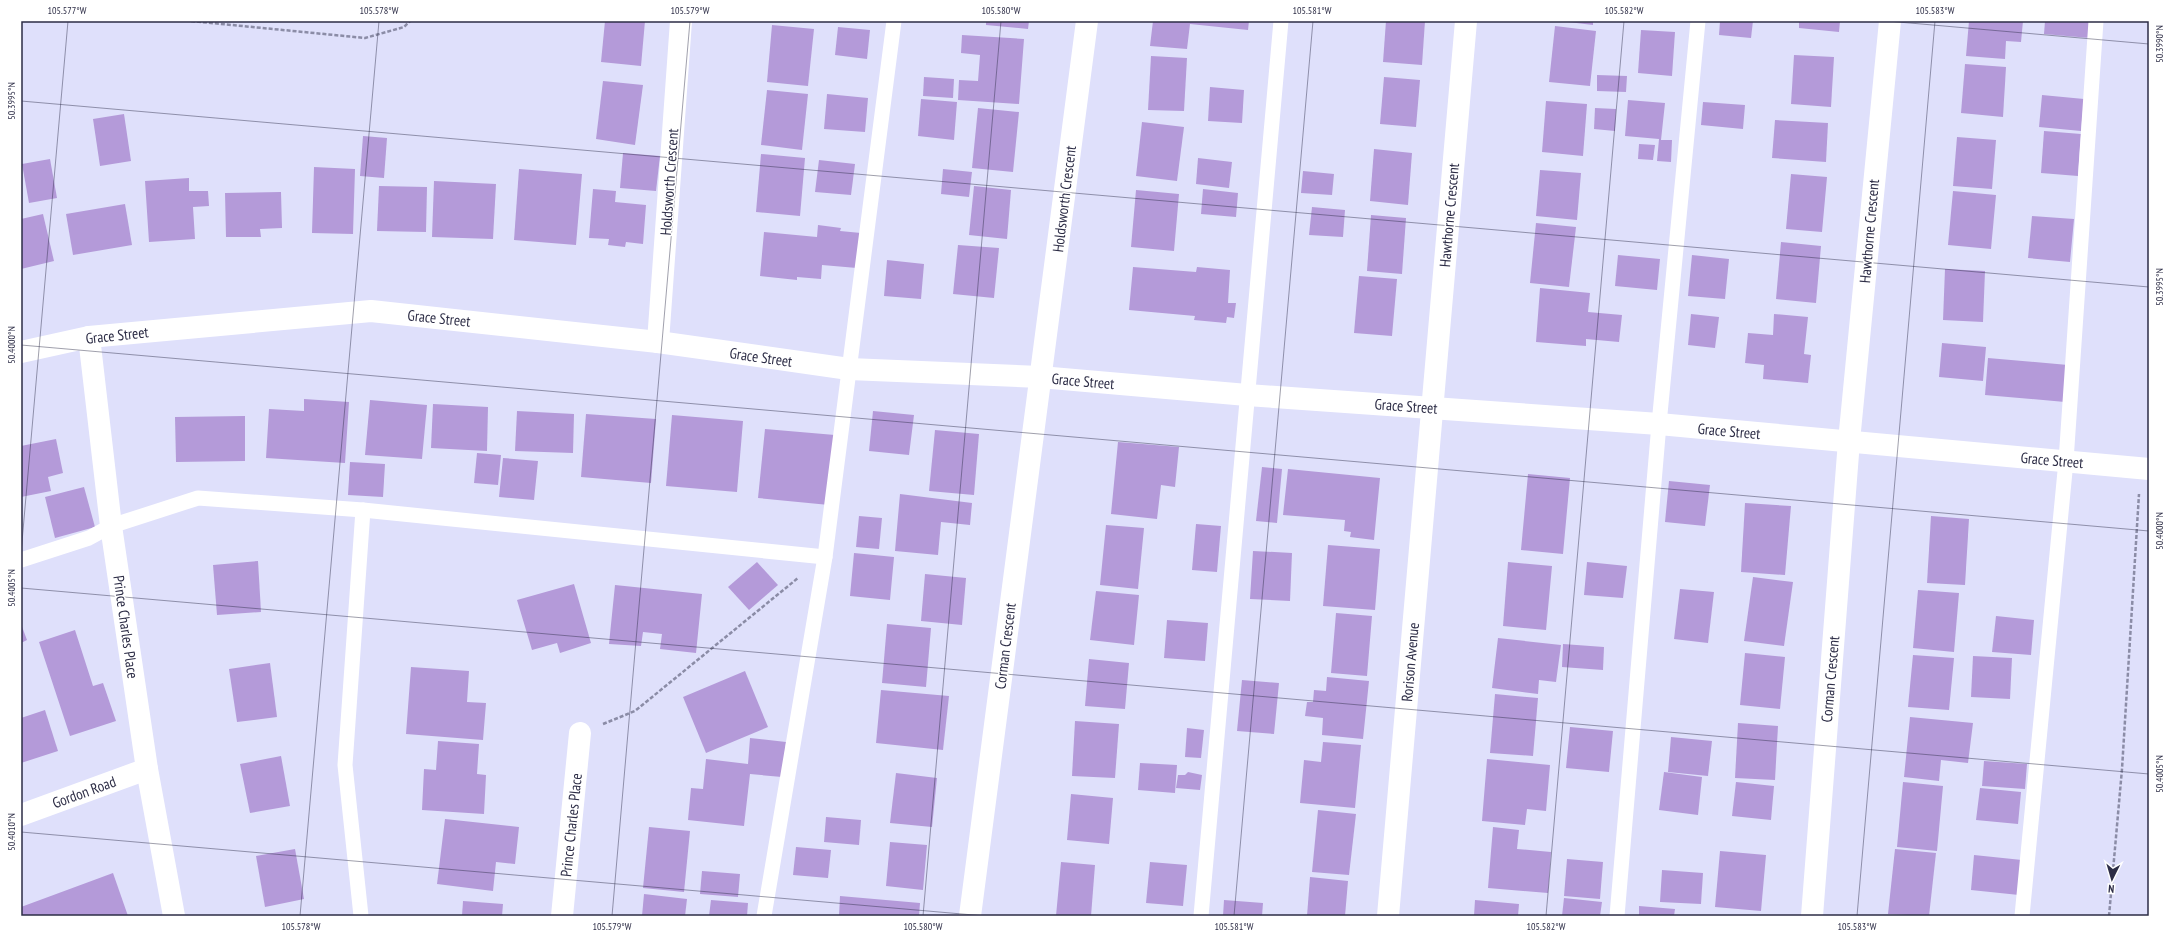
<svg xmlns="http://www.w3.org/2000/svg" width="2170" height="937" font-family="'PT Sans Narrow',sans-serif">
<style>
.building{fill:#b49ad9}
.lines{fill:none;stroke-linecap:round;stroke-linejoin:round}
.path{stroke:#8b8ca6;stroke-width:2.5;stroke-dasharray:4 2;stroke-linecap:butt}
.service{stroke:#fff;stroke-width:15}
.minor{stroke:#fff;stroke-width:22}
.tertiary{stroke:#fff;stroke-width:22}
.ticks{fill:none;stroke:#2d2d46;stroke-width:1;stroke-opacity:0.45}
.labels{text-anchor:middle;dominant-baseline:central;stroke-width:3;stroke-linejoin:round;paint-order:stroke}
.street-label{font-size:15px;fill:#2d2d46;stroke:#fff}
.neatline{fill:none;stroke:#2d2d46;stroke-width:1.5}
.ticks-label{font-size:10px;text-anchor:middle;fill:#2d2d46}
</style>
<rect width="100%" height="100%" fill="#dfe0fb"/>
<g class="building">
<path d="M605,21h40l-4,45 -40,-4z"/>
<path d="M986,21h43l-1,8 -42,-4z"/>
<path d="M1153,21h96l-1,9 -58,-6 -3,25 -37,-3z"/>
<path d="M1386,21h39l-3,44 -39,-3z"/>
<path d="M1560,21h33v4z"/>
<path d="M1720,21h33l-2,17 -32,-3z"/>
<path d="M1799,21h41l-1,11 -40,-4z"/>
<path d="M1969,21h54l-2,21 -15,-1 -1,18 -39,-3z"/>
<path d="M2045,21h46l-1,17 -46,-4z"/>
<path d="M772,25l42,4 -6,57 -41,-4z"/>
<path d="M1555,26l41,5 -6,55 -41,-4z"/>
<path d="M838,27l32,3 -3,29 -32,-4z"/>
<path d="M1641,30l34,2 -3,44 -34,-3z"/>
<path d="M962,35l62,4 -5,65 -61,-4 1,-20 19,1 2,-26 -19,-2z"/>
<path d="M1794,55l40,2 -3,50 -40,-3z"/>
<path d="M1151,56l36,2 -3,53 -36,-1z"/>
<path d="M1965,64l41,3 -3,50 -42,-4z"/>
<path d="M1597,75l30,1 -1,16 -29,-1z"/>
<path d="M924,77l30,2 -1,19 -30,-2z"/>
<path d="M1384,77l36,3 -4,47 -36,-3z"/>
<path d="M603,81l40,4 -8,60 -39,-6z"/>
<path d="M1210,87l34,3 -2,33 -34,-2z"/>
<path d="M767,90l41,4 -6,56 -41,-5z"/>
<path d="M827,94l41,4 -3,34 -41,-3z"/>
<path d="M2042,95l42,4 -3,32 -42,-4z"/>
<path d="M921,99l36,3 -3,38 -36,-4z"/>
<path d="M1628,100l37,3 -4,37h11l-1,22 -14,-1 2,-22 -34,-3z"/>
<path d="M1546,101l41,3 -4,52 -41,-4z"/>
<path d="M1703,102l42,3 -2,24 -42,-4z"/>
<path d="M978,108l41,4 -6,60 -41,-4z"/>
<path d="M1595,108l21,1 -1,22 -21,-2z"/>
<path d="M124,114l7,47 -31,5 -7,-47z"/>
<path d="M1775,120l53,3 -2,39 -54,-4z"/>
<path d="M1142,122l42,5 -7,54 -41,-5z"/>
<path d="M2044,131l37,3 -3,42 -37,-3z"/>
<path d="M363,136l24,2 -3,40 -24,-2z"/>
<path d="M1957,137l39,3 -4,49 -39,-3z"/>
<path d="M1639,144l16,1 -2,15 -15,-1z"/>
<path d="M1374,149l38,4 -4,52 -38,-4z"/>
<path d="M623,153l37,3 -4,35 -36,-3z"/>
<path d="M761,154l44,4 -5,58 -44,-4z"/>
<path d="M1198,158l34,4 -3,26 -33,-4z"/>
<path d="M50,159l7,39 -28,5 -7,-39z"/>
<path d="M819,160l36,4 -4,31 -36,-3z"/>
<path d="M314,167l41,2 -2,65 -41,-1z"/>
<path d="M519,169l63,5 -6,71 -62,-5z"/>
<path d="M943,169l29,3 -3,25 -28,-3z"/>
<path d="M1540,170l41,3 -4,47 -41,-4z"/>
<path d="M1303,171l31,3 -2,21 -31,-2z"/>
<path d="M1791,174l36,3 -5,55 -36,-3z"/>
<path d="M189,178v13h19l1,15 -16,1 2,32 -46,3 -4,-61z"/>
<path d="M434,181l62,3 -3,55 -61,-2z"/>
<path d="M379,186l48,1 -1,45 -49,-1z"/>
<path d="M974,186l37,4 -4,49 -38,-4z"/>
<path d="M593,189l23,2 -1,11 31,3 -3,39 -17,-2 -1,5 -17,-2 1,-6 -20,-1z"/>
<path d="M1203,189l35,4 -2,24 -35,-3z"/>
<path d="M1136,190l43,4 -5,57 -43,-4z"/>
<path d="M1953,191l43,4 -5,54 -43,-4z"/>
<path d="M281,192l1,36 -22,1 1,8h-35l-1,-44z"/>
<path d="M125,204l7,41 -59,10 -7,-41z"/>
<path d="M1312,207l33,3 -2,27 -34,-2z"/>
<path d="M43,214l11,47 -33,8v-50z"/>
<path d="M1371,215l35,3 -4,56 -35,-3z"/>
<path d="M2032,216l42,3 -4,43 -42,-4z"/>
<path d="M1536,223l40,4 -7,60 -39,-4z"/>
<path d="M818,225l23,3 -1,3 21,2 -4,35 -35,-3 -1,14 -24,-2v3l-37,-4 4,-44 53,5z"/>
<path d="M1781,242l40,4 -5,57 -40,-4z"/>
<path d="M958,245l41,3 -5,50 -41,-4z"/>
<path d="M1618,255l42,4 -3,31 -42,-4z"/>
<path d="M1692,255l37,4 -4,40 -37,-3z"/>
<path d="M887,260l37,4 -3,35 -37,-3z"/>
<path d="M1133,267l63,5 1,-5 33,3 -2,33h8l-2,15 -7,-1 -1,6 -32,-3 1,-4 -66,-6z"/>
<path d="M1945,269l40,2 -2,51 -40,-2z"/>
<path d="M1359,276l38,3 -5,57 -38,-3z"/>
<path d="M1540,288l50,5 -2,19 34,3 -3,27 -33,-3v7l-50,-4z"/>
<path d="M1691,314l28,3 -4,31 -27,-3z"/>
<path d="M1774,314l34,3 -4,37 7,1 -3,28 -45,-4 1,-14 -19,-2 3,-30 25,2z"/>
<path d="M1942,343l44,4 -3,34 -44,-4z"/>
<path d="M1988,358l80,7 -3,37 -80,-7z"/>
<path d="M304,399l45,3 -4,61 -79,-5 3,-49 35,2z"/>
<path d="M370,400l57,5 -5,54 -57,-4z"/>
<path d="M433,404l55,3 -1,44 -56,-3z"/>
<path d="M517,411l57,3 -1,39 -58,-2z"/>
<path d="M873,411l41,4 -5,40 -40,-4z"/>
<path d="M586,414l70,5 -5,64 -70,-6z"/>
<path d="M672,415l71,6 -6,71 -71,-6z"/>
<path d="M245,416v45l-69,1 -1,-45z"/>
<path d="M765,429l70,6 -6,70 -71,-7z"/>
<path d="M935,430l44,4 -5,61 -45,-4z"/>
<path d="M56,439l7,34 -15,4 3,14 -30,6v-51z"/>
<path d="M1118,442l61,5 -4,40 -14,-2 -4,34 -46,-5z"/>
<path d="M477,453l24,2 -3,30 -24,-2z"/>
<path d="M503,458l35,3 -4,39 -35,-3z"/>
<path d="M350,462l35,2 -2,33 -35,-2z"/>
<path d="M1262,467l20,2 -5,54 -21,-2z"/>
<path d="M1288,469l92,9 -6,62 -24,-3 1,-5 -7,-1 1,-11 -62,-5z"/>
<path d="M1528,474l42,4 -7,76 -42,-4z"/>
<path d="M1669,481l41,4 -5,41 -40,-4z"/>
<path d="M84,487l11,40 -40,11 -10,-41z"/>
<path d="M900,494l72,9 -2,22 -29,-3 -3,33 -43,-4z"/>
<path d="M1745,503l46,3 -6,69 -44,-3z"/>
<path d="M859,516l23,2 -3,31 -23,-2z"/>
<path d="M1931,516l38,3 -4,66 -38,-2z"/>
<path d="M1196,524l25,2 -4,46 -25,-2z"/>
<path d="M1106,525l38,3 -6,61 -38,-4z"/>
<path d="M1328,545l52,4 -5,61 -52,-4z"/>
<path d="M1253,551l39,2 -2,48 -40,-2z"/>
<path d="M854,553l40,4 -4,43 -40,-4z"/>
<path d="M258,561l3,51 -44,3 -4,-50z"/>
<path d="M757,562l21,23 -29,25 -21,-23z"/>
<path d="M1508,562l44,4 -6,64 -43,-4z"/>
<path d="M1587,562l40,4 -4,32 -39,-3z"/>
<path d="M925,574l41,4 -4,47 -41,-4z"/>
<path d="M1753,577l40,5 -9,64 -40,-5z"/>
<path d="M574,584l17,59 -31,10 -3,-10 -25,7 -15,-50z"/>
<path d="M615,585l87,9 -6,59 -36,-4 2,-15 -19,-2 -2,14 -32,-2z"/>
<path d="M1680,589l34,3 -6,51 -34,-4z"/>
<path d="M1918,590l41,3 -5,59 -41,-4z"/>
<path d="M1096,591l43,4 -5,50 -44,-5z"/>
<path d="M1336,613l36,3 -5,60 -36,-3z"/>
<path d="M1996,616l38,4 -3,35 -39,-3z"/>
<path d="M1167,620l41,3 -3,38 -41,-3z"/>
<path d="M21,624l6,16 -6,3z"/>
<path d="M887,624l44,4 -5,59 -44,-4z"/>
<path d="M75,630l18,56 10,-3 13,38 -46,15 -31,-94z"/>
<path d="M1498,638l63,7 -5,37 -17,-2 -1,14 -46,-6z"/>
<path d="M1563,644l41,3 -1,23 -41,-3z"/>
<path d="M1745,653l40,4 -5,52 -40,-4z"/>
<path d="M1913,655l41,3 -5,52 -41,-3z"/>
<path d="M1973,656l39,2 -2,41 -39,-2z"/>
<path d="M1089,659l40,4 -4,46 -40,-3z"/>
<path d="M270,663l7,54 -40,5 -8,-53z"/>
<path d="M411,667l58,4 -2,31 19,1 -3,37 -77,-6z"/>
<path d="M745,671l23,56 -62,26 -23,-56z"/>
<path d="M1327,677l42,4 -6,58 -41,-4 1,-17 -18,-2 2,-14h6l1,-12 12,1z"/>
<path d="M1242,680l37,3 -5,51 -37,-3z"/>
<path d="M881,690l68,6 -6,54 -67,-7z"/>
<path d="M1495,694l43,4 -5,58 -43,-3z"/>
<path d="M45,710l13,41 -37,12v-45z"/>
<path d="M1910,717l63,6 -5,40 -27,-3 -2,21 -35,-4z"/>
<path d="M1075,721l44,3 -4,54 -43,-2z"/>
<path d="M1738,723l40,3 -3,54 -40,-2z"/>
<path d="M1570,727l43,4 -4,41 -43,-4z"/>
<path d="M1187,728l17,2 -3,28 -16,-1z"/>
<path d="M1671,737l41,4 -4,35 -40,-4z"/>
<path d="M750,738l36,4 -4,35 -32,-3 -6,52 -56,-6 3,-32 12,1 3,-30 42,5z"/>
<path d="M438,741l41,3 -2,30 9,1 -2,39 -62,-4 2,-41 12,1z"/>
<path d="M1323,742l38,3 -6,63 -55,-5 4,-43 17,2z"/>
<path d="M281,756l9,50 -40,7 -10,-49z"/>
<path d="M1487,759l63,6 -4,46 -19,-2 -2,16 -43,-4z"/>
<path d="M1984,761l43,3 -2,25 -43,-3z"/>
<path d="M1140,763l37,2 -2,28 -37,-3z"/>
<path d="M1188,772l14,3 -2,15 -24,-2 2,-13h7z"/>
<path d="M1664,772l38,5 -4,38 -39,-5z"/>
<path d="M896,773l41,5 -5,49 -42,-4z"/>
<path d="M1736,782l38,4 -3,34 -39,-4z"/>
<path d="M1903,782l40,4 -6,65 -40,-4z"/>
<path d="M1980,788l41,4 -3,32 -42,-4z"/>
<path d="M1071,794l42,4 -4,46 -42,-4z"/>
<path d="M1318,810l38,4 -7,61 -37,-3z"/>
<path d="M826,817l35,3 -2,25 -35,-3z"/>
<path d="M445,819l74,8 -4,37 -19,-2 -3,29 -56,-7z"/>
<path d="M649,827l41,4 -6,61 -41,-4z"/>
<path d="M1493,827l26,3 -2,19 34,3 -3,41 -60,-5z"/>
<path d="M890,842l37,3 -4,45 -37,-4z"/>
<path d="M796,847l35,3 -3,28 -35,-3z"/>
<path d="M295,849l9,50 -39,8 -9,-51z"/>
<path d="M1895,849l41,4 -7,63 -41,-2z"/>
<path d="M1720,851l46,4 -5,56 -46,-4z"/>
<path d="M1974,855l48,5 -3,35 -48,-5z"/>
<path d="M1567,859l36,3 -3,37 -36,-3z"/>
<path d="M1061,862l34,3 -4,51h-35z"/>
<path d="M1150,862l37,3 -4,41 -37,-3z"/>
<path d="M1662,870l41,3 -2,31 -41,-2z"/>
<path d="M702,871l38,3 -2,23 -38,-3z"/>
<path d="M113,873l15,43h-107v-9z"/>
<path d="M1310,877l38,4 -3,35h-38z"/>
<path d="M644,894l43,5 -2,17h-43z"/>
<path d="M840,896l80,7 -1,13h-80z"/>
<path d="M1564,898l38,4 -2,14h-38z"/>
<path d="M711,900l37,3 -1,13h-38z"/>
<path d="M1224,900l39,3 -1,13h-39z"/>
<path d="M1475,900l44,4 -1,12h-44z"/>
<path d="M463,901l40,3 -1,12h-40z"/>
<path d="M1639,906l36,3 -1,7h-35z"/>
</g>
<g class="lines">
<g class="path">
<path d="M191,21l174,17 39,-11 6,-6"/>
<path d="M603,724l32,-13 163,-133"/>
<path d="M2109,916l13,-147 17,-275"/>
</g>
<g class="service">
<path d="M21,560l68,-22 22,-12 87,-28 165,12 462,47"/>
<path d="M361,916l-16,-151 18,-255"/>
<path d="M764,916l61,-359 69,-536"/>
<path d="M1201,916l80,-895"/>
<path d="M1617,916l42,-492 39,-403"/>
<path d="M2022,916l44,-455 30,-440"/>
</g>
<g class="minor">
<path d="M89,337l22,189 36,243 27,147"/>
<path d="M658,342l23,-321"/>
<path d="M21,815l126,-46"/>
<path d="M562,916l18,-183"/>
<path d="M970,916l117,-895"/>
<path d="M1388,916l78,-895"/>
<path d="M1812,916l37,-475 41,-420"/>
</g>
<path class="tertiary" d="M21,352l68,-15 282,-26 287,31 191,27 191,8 207,18 412,29 490,45"/>
</g>
<path class="ticks" d="M1887,21l262,23M21,101l2128,186M21,345l2128,186M21,553l47,-532M21,588l2128,186M21,832l964,84M300,916l79,-895M612,916l78,-895M923,916l78,-895M1234,916l79,-895M1546,916l78,-895M1857,916l78,-895"/>
<g class="labels">
<g class="street-label">
<text transform="translate(669 182) rotate(-86)">Holdsworth Crescent</text>
<text transform="translate(1064 199) rotate(-83)">Holdsworth Crescent</text>
<text transform="translate(1449 215) rotate(-85)">Hawthorne Crescent</text>
<text transform="translate(1869 231) rotate(-85)">Hawthorne Crescent</text>
<text transform="translate(439 318) rotate(6)">Grace Street</text>
<text transform="translate(117 335) rotate(-6)">Grace Street</text>
<text transform="translate(761 357) rotate(8)">Grace Street</text>
<text transform="translate(1083 381) rotate(5)">Grace Street</text>
<text transform="translate(1406 406) rotate(4)">Grace Street</text>
<text transform="translate(1729 431) rotate(5)">Grace Street</text>
<text transform="translate(2052 460) rotate(5)">Grace Street</text>
<text transform="translate(126 627) rotate(82)">Prince Charles Place</text>
<text transform="translate(1005 646) rotate(-83)">Corman Crescent</text>
<text transform="translate(1410 662) rotate(-85)">Rorison Avenue</text>
<text transform="translate(1830 679) rotate(-85)">Corman Crescent</text>
<text transform="translate(84 792) rotate(-20)">Gordon Road</text>
<text transform="translate(571 825) rotate(-84)">Prince Charles Place</text>
</g>
</g>
<rect width="2170" height="937" fill="none" stroke="#ffffff" stroke-width="44"/>
<g transform="translate(2112 879) rotate(185)" stroke="#ffffff" stroke-width="3" paint-order="stroke">
<path d="M0-3L7 15L0 10L-7 15Z" fill="#2d2d46"/>
<text y="-6" font-size="11" font-weight="bold" text-anchor="middle" fill="#2d2d46">N</text>
</g>
<rect x="22" y="22" width="2126" height="893" class="neatline"/>
<g class="ticks-label">
<text x="67" y="14">105.577°W</text>
<text x="379" y="14">105.578°W</text>
<text x="690" y="14">105.579°W</text>
<text x="1001" y="14">105.580°W</text>
<text x="1312" y="14">105.581°W</text>
<text x="1624" y="14">105.582°W</text>
<text x="1935" y="14">105.583°W</text>
<text transform="translate(2159 44) rotate(-90)" y="4">50.3990°N</text>
<text transform="translate(11 101) rotate(-90)" y="4">50.3995°N</text>
<text transform="translate(2159 287) rotate(-90)" y="4">50.3995°N</text>
<text transform="translate(11 345) rotate(-90)" y="4">50.4000°N</text>
<text transform="translate(2159 531) rotate(-90)" y="4">50.4000°N</text>
<text transform="translate(11 588) rotate(-90)" y="4">50.4005°N</text>
<text transform="translate(2159 774) rotate(-90)" y="4">50.4005°N</text>
<text transform="translate(11 832) rotate(-90)" y="4">50.4010°N</text>
<text x="301" y="930">105.578°W</text>
<text x="612" y="930">105.579°W</text>
<text x="923" y="930">105.580°W</text>
<text x="1234" y="930">105.581°W</text>
<text x="1546" y="930">105.582°W</text>
<text x="1857" y="930">105.583°W</text>
</g>
</svg>
